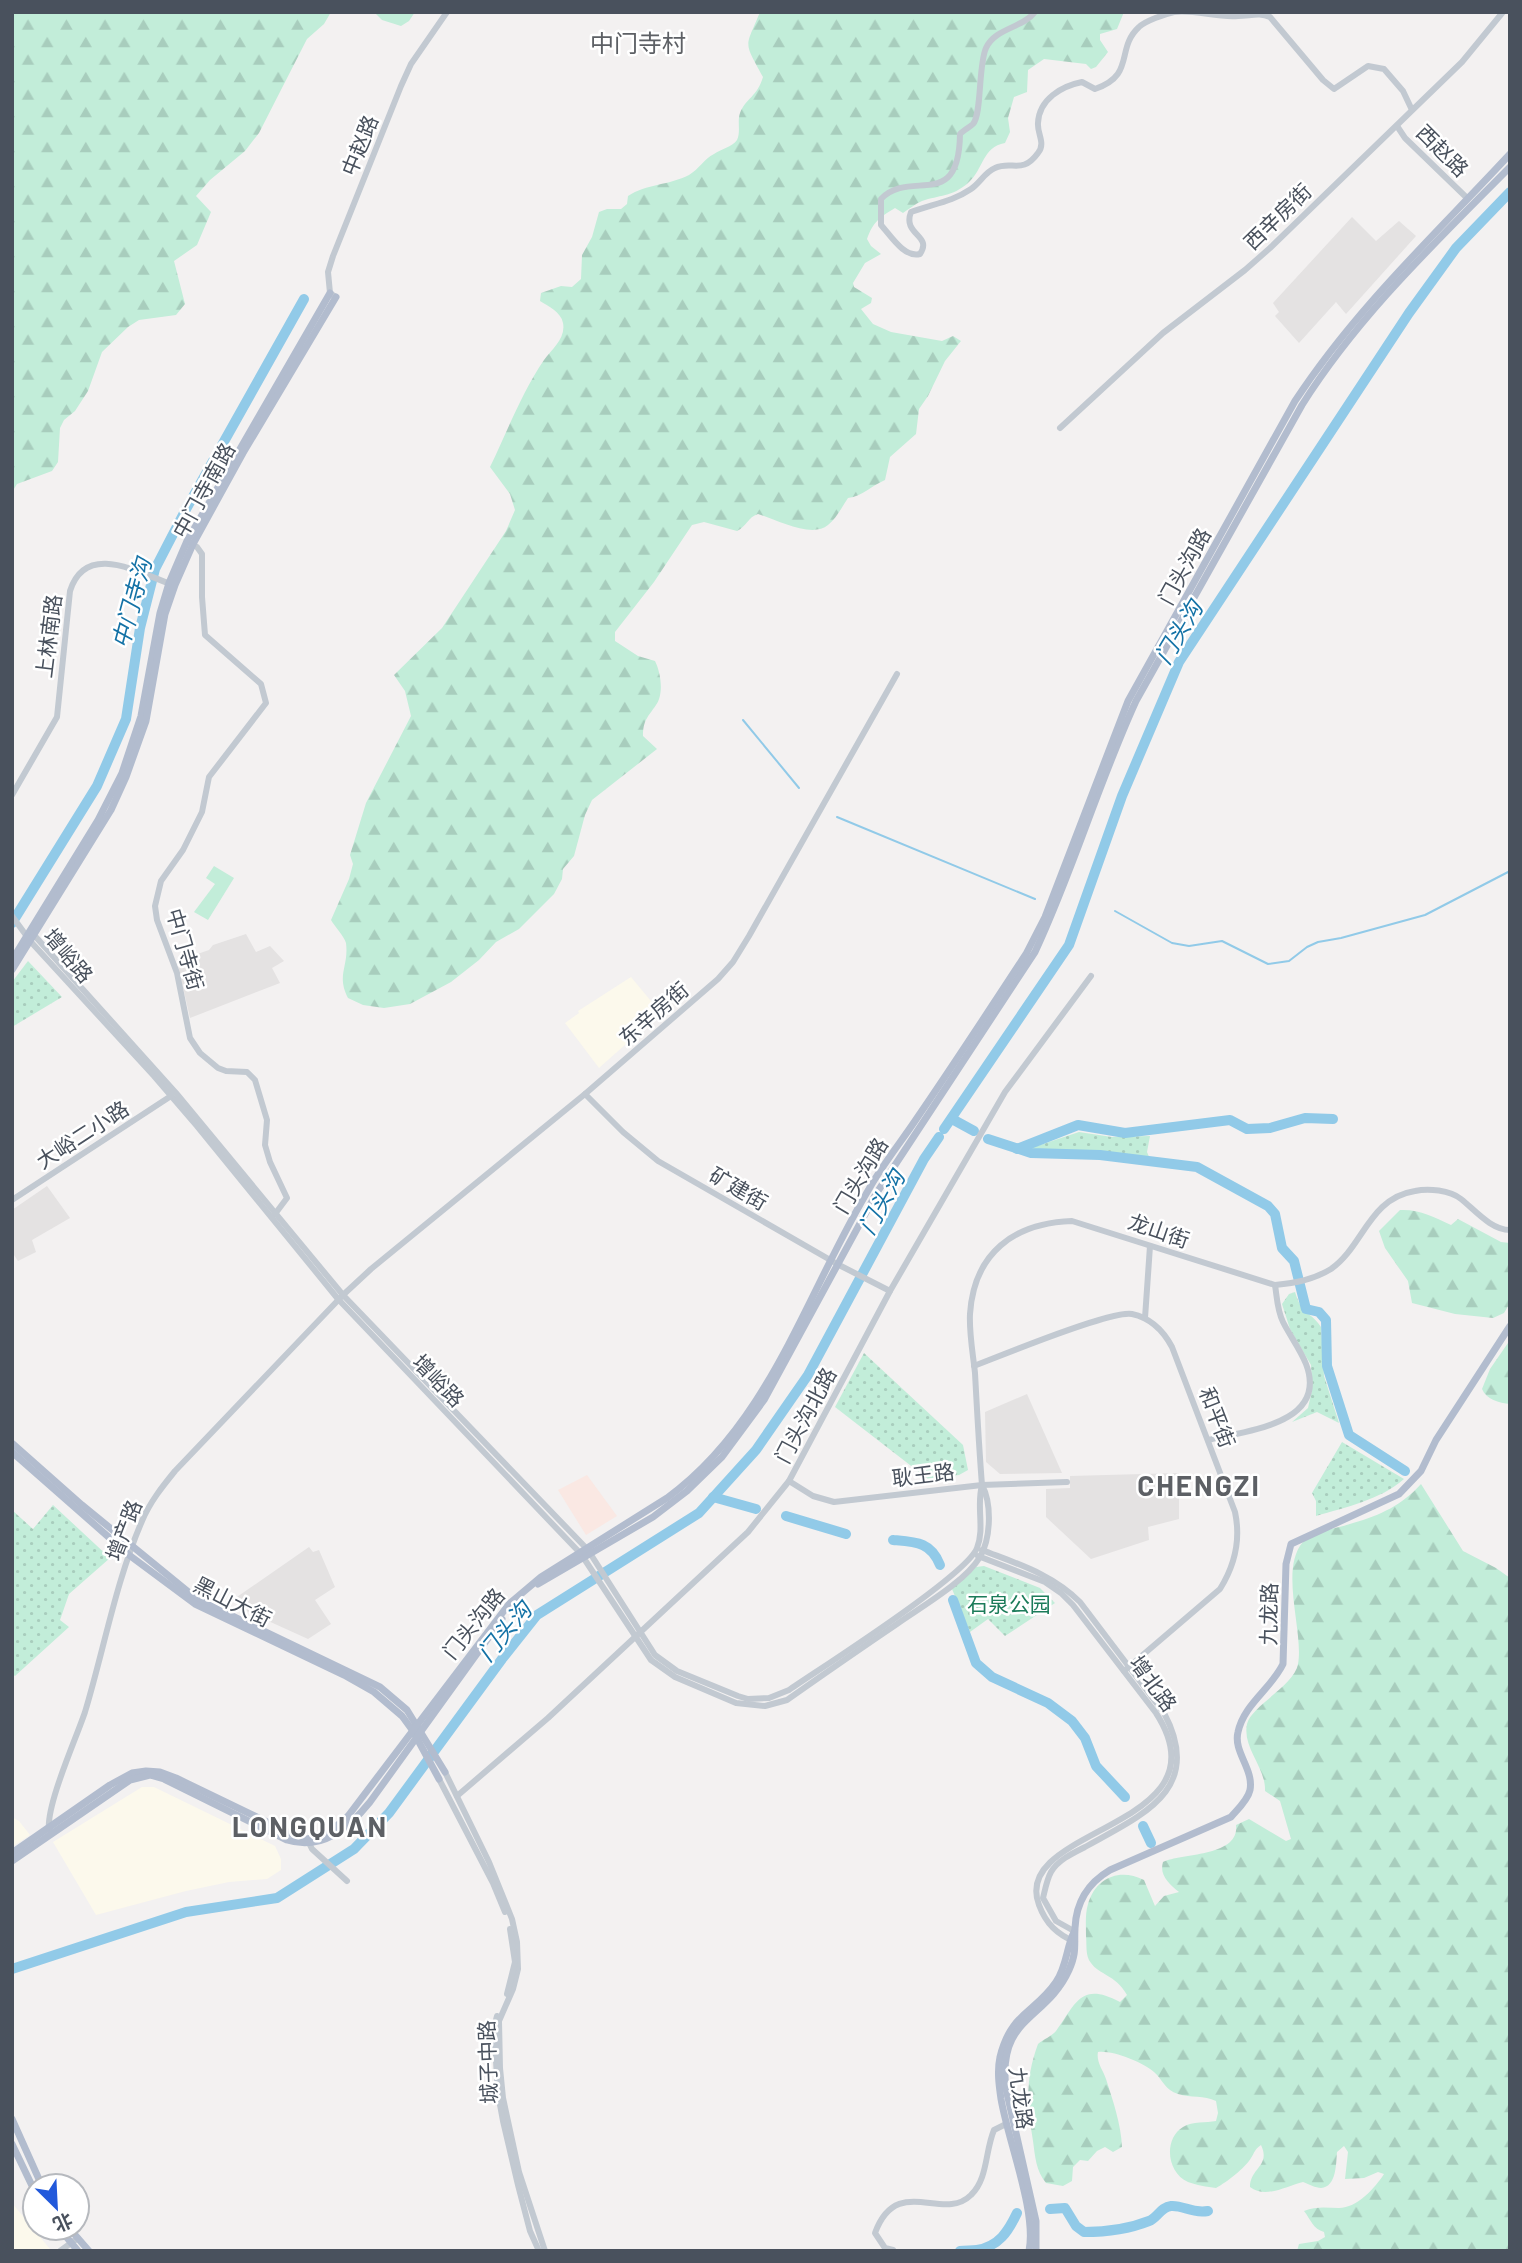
<svg xmlns="http://www.w3.org/2000/svg" width="1522" height="2263" font-family="Barlow,'Noto Sans SC',sans-serif">
<style>
.commercial{fill:#fcf9ec}
.education{fill:#e4e2e2}
.medical{fill:#fae8e3}
.grass{fill:url(#grass-dots)}
.forest{fill:url(#forest-firs)}
.pitch{fill:#c2edd9}
.lines{fill:none;stroke-linecap:round;stroke-linejoin:round}
.stream{stroke:#91cae8;stroke-width:2}
.river{stroke:#91cae8;stroke-width:10}
.minor{stroke:#c2c9d1;stroke-width:6}
.major{stroke:#b2bcce;stroke-width:7}
.labels{text-anchor:middle;dominant-baseline:central;stroke-width:5;stroke-linejoin:round;paint-order:stroke}
.street-label{font-size:21px;fill:#49515d;stroke:#fff}
.park-label{font-size:21px;fill:#1c7c5a;stroke:#fff}
.water-label{font-size:23px;font-style:italic;fill:#1472a6;stroke:#fff}
.quarter-label{font-size:24px;fill:#5d6065;stroke:#fff}
.district-label{font-size:28px;font-weight:bold;letter-spacing:2px;fill:#5d6065;stroke:#fff}
</style>
<defs>
<pattern id="grass-dots" width="8" height="8" patternUnits="userSpaceOnUse" patternTransform="scale(1.75)"><rect width="8" height="8" fill="#c2edd9"/><path d="M2 2h.1M6 6h.1" fill="none" stroke="#a8cdbd" stroke-width="1.8" stroke-linecap="round"/></pattern>
<pattern id="forest-firs" width="22" height="20" patternUnits="userSpaceOnUse" patternTransform="scale(1.75)"><rect width="22" height="20" fill="#c2edd9"/><path d="M5 1l3.5 6h-7zM16 11l3.5 6h-7z" fill="#a8cdbd"/></pattern>
</defs>
<rect width="100%" height="100%" fill="#f3f1f1"/>
<g class="commercial">
<path d="M631,977l30,36 -62,55 -34,-45 14,-10 -1,-2z"/>
<path d="M142,1787h12l121,59 6,13v11l-14,9 -38,3 -43,9 -90,24 -43,-73z"/>
<path d="M12,1817l7,4 11,14 -18,12z"/>
<path d="M12,2203l38,46 -3,2h-35z"/>
</g>
<g class="education">
<path d="M1352,217l24,24 23,-20 17,15 -70,78 -10,-12 -37,41 -24,-27 4,-4 -6,-9z"/>
<path d="M246,934l10,18 14,-6 14,15 -12,7 8,15 -90,35 -13,-57 32,-11 4,-5z"/>
<path d="M47,1186l23,32 -38,22 4,12 -18,9 -6,-9v-42z"/>
<path d="M1027,1394l35,79 -62,1 -14,-12 -1,-50z"/>
<path d="M1179,1473v46l-31,8 1,13 -58,19 -45,-42v-28l24,-1v-12z"/>
<path d="M309,1547l4,5 6,-2 16,37 -20,13 16,24 -23,15 -68,-31 -6,-9z"/>
</g>
<path class="medical" d="M587,1475l30,41 -31,19 -28,-45z"/>
<g class="grass">
<path d="M28,961l34,36 -50,30v-45z"/>
<path d="M1079,1132l33,5 38,-1 -3,16 3,7 -56,-8 -66,-2z"/>
<path d="M1295,1292c8,26 15,18 26,35l3,49 15,47 -22,-11 -25,10 16,-14 4,-18 -1,-25 -21,-36 -8,-25 7,-10z"/>
<path d="M864,1353l99,92 5,25 -9,5 -31,4 -93,-72z"/>
<path d="M1342,1442l62,37c-24,21 -58,28 -88,37v-15l-4,-8z"/>
<path d="M53,1505l57,53 -41,36 -9,26 9,7 -54,49 -3,-2v-164l21,19z"/>
<path d="M984,1566l56,22 15,15 -50,33 -17,-17 -18,13 -18,-43 24,-22z"/>
</g>
<g class="forest">
<path d="M12,12h319l-7,12 -17,15 -48,94 -14,18 -35,29 -14,16 15,16 -14,33 -23,16 11,43 -9,11 -37,5 -11,7 -26,25 -14,39 -13,20 -11,9 -4,8 -2,34 -6,9 -35,13 -5,8z"/>
<path d="M760,12h364l-7,17 -17,5v6l8,12 -12,15 -5,2 -5,-5 -42,-5 -16,11 -1,22 -13,5 -6,21 2,14 -5,11c-23,4 -21,26 -37,40 -16,14 -29,12 -46,18 -7,3 -13,8 -19,12l-8,-5c-15,9 -22,14 -28,31l4,7 10,8 -16,9 -12,20 1,4 18,11 -1,5 -10,6 12,15 18,8 51,9 11,-5 8,5 -16,20 -17,35 -9,13 -3,25 -26,23 -5,23c-14,6 -22,16 -37,18 -6,9 -12,21 -20,27 -16,14 -53,-6 -70,-11 -10,3 -12,13 -21,17l-33,-9 -12,3 -38,57 -39,50v9l23,15 17,5c6,12 9,33 1,44 -8,12 -13,15 -13,31l14,13 -65,51 -7,15 -11,41 -11,13 -1,10 -8,15 -35,35 -23,13 -17,18 -28,22 -41,22 -26,4 -21,-3 -15,-7c-12,-23 1,-31 -2,-55 -2,-7 -11,-16 -15,-23l18,-41 4,-15 -3,-9 16,-52 45,-87 -6,-25 -11,-16 48,-47 64,-97 9,-21 -5,-16 -20,-27c17,-35 32,-75 54,-107 8,-11 22,-22 19,-37 -2,-11 -15,-17 -23,-22l1,-8 20,-7 11,1 9,-8 1,-24 10,-18 7,-25 8,-3h14l6,-5 1,-8c18,-12 42,-11 61,-21 10,-6 15,-16 25,-21 7,-5 18,-7 23,-14 4,-8 0,-19 3,-27 6,-15 17,-16 23,-36 -20,-37 -18,-28 -3,-65z"/>
<path d="M1400,1210c19,-1 34,7 51,15l7,-6 43,23 9,1v60l-6,10 -11,5 -38,-4 -43,-11 -4,-22 -23,-33 -6,-17z"/>
<path d="M1510,1340v64c-11,-1 -24,-5 -28,-15l8,-20z"/>
<path d="M1421,1484l42,67 33,17 14,10v673h-213l2,-7 19,-3 7,-4 -1,-5c-11,-3 -13,-12 -20,-21 12,-5 23,-3 35,-3 18,0 36,-20 45,-34l-6,-2 -14,6 -19,1 3,-27 -4,-6 -7,6c-1,10 0,35 -16,36 -5,0 -13,-4 -18,-6 -16,4 -38,17 -53,5 0,-19 21,-21 11,-42 -7,5 -6,7 -10,13 -6,10 -24,24 -35,30 -9,-1 -20,-3 -28,-6 -21,-9 -25,-43 -5,-55 10,-6 23,-4 33,-6l2,-8 -2,-12c-12,-6 -25,-3 -38,-7 -13,-4 -15,-14 -24,-22 -11,-10 -42,-22 -56,-20 -2,10 5,18 8,27 7,22 15,45 16,68l-9,5 -8,-5 -8,4 -9,10 -8,-1 -7,7 -1,14 -9,5 -17,-3c-10,-12 -11,-27 -13,-42 -6,-36 -8,-62 5,-97 6,-5 14,-8 18,-13 20,-28 25,-50 64,-29l7,-7c-12,-21 -28,-20 -36,-32 -6,-7 -4,-18 -5,-27 0,-10 -1,-22 2,-32 8,-27 32,-36 56,-24l11,26 9,-10 15,-4c-10,-8 -20,-17 -16,-30 19,-9 77,-5 73,-37l13,-6 37,22 5,-2 -11,-38 -15,-10c1,-24 -23,-43 -18,-67 4,-18 47,-38 51,-60 6,-32 -19,-95 5,-122 11,-11 36,-14 50,-19 28,-8 49,-18 68,-39z"/>
</g>
<g class="pitch">
<path d="M374,12h41l-6,9 -8,5 -19,-6z"/>
<path d="M214,866l20,12 -26,42 -14,-8 21,-28 -9,-6z"/>
</g>
<g class="lines">
<g class="stream">
<path d="M743,720l56,68"/>
<path d="M837,817l198,82"/>
<path d="M1115,911l57,32 17,3 33,-5 46,23 21,-3 18,-14 11,-5 23,-4 84,-23 85,-44"/>
</g>
<g class="river">
<path d="M12,923l85,-137 29,-67 14,-91 15,-59 30,-58 119,-212"/>
<path d="M952,1119l22,12"/>
<path d="M944,1129l125,-184 53,-149 57,-134 230,-349 47,-65 54,-56"/>
<path d="M988,1139l43,14 69,2 97,12 71,39 7,8 7,34 12,13 12,48 13,3 7,8 1,46 22,69 56,36"/>
<path d="M1017,1149l61,-24 47,8 105,-13 17,9 23,-1 35,-10 28,1"/>
<path d="M713,1497l43,12"/>
<path d="M786,1516l60,18"/>
<path d="M893,1540c23,2 38,2 47,25"/>
<path d="M953,1600l23,63 16,14 56,26 24,18 13,17 11,28 29,31"/>
<path d="M1143,1826l8,17"/>
<path d="M12,1969l174,-57 91,-14 77,-49 35,-36 113,-154 35,-44 162,-102 57,-63 52,-75 116,-216 15,-22"/>
<path d="M1050,2209l15,-1 11,18 8,6c21,0 45,-3 65,-11 8,-3 12,-14 22,-15 13,-1 20,8 37,5"/>
<path d="M960,2251c6,-1 11,0 17,-1 22,-4 31,-18 40,-37"/>
</g>
<g class="minor">
<path d="M1035,12c-12,16 -40,16 -49,36 -8,18 -4,66 -13,76 -3,3 -9,6 -13,10 -1,79 -49,34 -79,65v26c10,11 23,33 39,29 13,-19 -18,-19 -9,-42 21,-8 41,-10 60,-23 9,-6 14,-17 24,-21 17,-8 27,7 43,-15 8,-10 -1,-19 0,-30 1,-24 24,-37 44,-41l13,7c41,-14 20,-40 44,-62 6,-6 26,-13 35,-15 20,-3 43,6 64,4 12,0 21,-4 32,1l53,63 11,9 34,-23 16,3 19,22 9,19"/>
<path d="M1397,126l8,12 62,60"/>
<path d="M334,296l-4,-3 -2,-21 5,-16 68,-170 10,-22 36,-52"/>
<path d="M1060,428l103,-95 82,-63 25,-22 192,-186 41,-50"/>
<path d="M189,542l8,5 5,7v43l3,38 56,49 5,19 -57,74 -7,35 -19,38 -22,31 -6,25 2,14 20,53 13,65 10,15 18,15 8,3 21,1 8,8 12,40 -2,25 5,17 17,36 -12,16"/>
<path d="M12,795l45,-78 13,-126c16,-50 69,-18 103,-6"/>
<path d="M12,916l19,26 123,134 43,50 141,173 243,255 70,106 24,17 61,26 29,3 22,-6c37,-26 73,-51 110,-76 24,-17 68,-42 83,-67 11,-19 12,-53 2,-72"/>
<path d="M30,935h4l142,158 167,202 245,255 67,105 22,16 61,25 10,3 21,-1 20,-8c32,-22 177,-114 188,-142 8,-20 -1,-42 5,-63 -3,-37 -5,-75 -7,-112 -2,-19 -6,-40 -5,-59 4,-61 44,-91 102,-93l203,64c20,-2 38,-5 56,-16 32,-22 38,-71 84,-78 13,-3 35,-1 46,8 14,11 30,31 49,31"/>
<path d="M585,1094l38,38 35,29 181,104 51,26"/>
<path d="M12,1200l159,-104"/>
<path d="M1145,1318l5,-72"/>
<path d="M974,1366c26,-10 137,-56 158,-52 19,4 32,18 40,33l63,165c6,28 0,53 -15,77l-96,82"/>
<path d="M1208,1440c37,-9 121,-16 98,-76 -6,-15 -16,-28 -23,-42 -6,-12 -6,-25 -8,-37"/>
<path d="M789,1481l24,15 21,6 148,-17 85,-3"/>
<path d="M982,1550c36,14 70,24 98,52l84,111c41,77 -22,102 -79,134 -12,6 -27,13 -34,25 -4,7 -6,18 -8,26l13,23 18,10"/>
<path d="M978,1556l67,26 16,11 12,12 83,108c75,116 -147,113 -117,192 7,19 18,29 36,37"/>
<path d="M445,1772l44,90 23,57 5,23 1,27 -5,20 -14,32 1,47 3,30 16,74 26,79"/>
<path d="M439,1779l54,104 12,29"/>
<path d="M457,1796l91,-78 200,-186 41,-51 101,-190 115,-199 86,-116"/>
<path d="M49,1830c-3,-25 27,-91 36,-118 19,-63 31,-131 57,-191 8,-19 20,-34 33,-50l168,-176 28,-26 214,-175 133,-115 15,-17 16,-26 148,-262"/>
<path d="M308,1841l4,8 35,32"/>
<path d="M507,1994l8,-32 -5,-33"/>
<path d="M497,2016l-3,11 4,67 5,27 15,64 12,46 9,20"/>
<path d="M893,2250l-8,-2 -10,-15c22,-60 68,-10 96,-38 17,-16 14,-44 23,-65l12,-6"/>
<path d="M60,2251l18,-13"/>
</g>
<g class="major">
<path d="M12,960l86,-140 24,-47 19,-57 19,-103 9,-30 18,-42 143,-248"/>
<path d="M12,970l99,-160 15,-33 20,-56 19,-107 10,-29 18,-41 50,-91 93,-156"/>
<path d="M12,1443l70,62 115,94 183,88 27,23 38,62"/>
<path d="M12,1452l117,103 66,49 149,71 30,17 28,24 11,15 26,48"/>
<path d="M538,1584l115,-67 34,-26 35,-34 42,-57 112,-206 159,-242c38,-81 63,-168 101,-251l166,-296c56,-89 134,-163 208,-238"/>
<path d="M12,1853l98,-68 22,-12 14,-2 14,1 16,6 126,61c17,0 34,-11 46,-23l161,-212 32,-27 126,-79c103,-75 139,-204 202,-309 14,-25 32,-47 48,-71 37,-54 73,-109 109,-164l19,-37 83,-216 167,-300c62,-94 140,-166 215,-247"/>
<path d="M12,1861l118,-81 20,-5 14,4 123,61c35,11 62,-12 83,-38l132,-183"/>
<path d="M12,2119l30,67"/>
<path d="M12,2144l23,48"/>
<path d="M59,2228l19,23"/>
<path d="M69,2228l20,23"/>
<path d="M1029,2251c8,-39 -21,-110 -28,-152 -2,-14 -4,-28 -1,-42 11,-45 35,-44 56,-75 11,-16 10,-34 18,-50"/>
<path d="M1036,2251v-30l-30,-132c-9,-73 40,-68 63,-119 8,-18 5,-24 6,-42 1,-25 13,-45 35,-58l121,-53c6,-7 17,-17 19,-27 4,-21 -17,-38 -12,-58 6,-28 33,-43 45,-68l3,-100 5,-20 108,-50 22,-23 15,-31 74,-114"/>
</g>
</g>
<g class="labels">
<g class="street-label">
<text transform="translate(359 145) rotate(-68)">中赵路</text>
<text transform="translate(1443 150) rotate(45)">西赵路</text>
<text transform="translate(1277 216) rotate(-44)">西辛房街</text>
<text transform="translate(203 490) rotate(-61)">中门寺南路</text>
<text transform="translate(1184 566) rotate(-61)">门头沟路</text>
<text transform="translate(48 636) rotate(-83)">上林南路</text>
<text transform="translate(186 949) rotate(74)">中门寺街</text>
<text transform="translate(69 955) rotate(50)">增峪路</text>
<text transform="translate(653 1013) rotate(-41)">东辛房街</text>
<text transform="translate(82 1134) rotate(-33)">大峪二小路</text>
<text transform="translate(860 1175) rotate(-59)">门头沟路</text>
<text transform="translate(739 1188) rotate(30)">矿建街</text>
<text transform="translate(1159 1230) rotate(19)">龙山街</text>
<text transform="translate(439 1380) rotate(46)">增峪路</text>
<text transform="translate(805 1415) rotate(-62)">门头沟北路</text>
<text transform="translate(1218 1417) rotate(69)">和平街</text>
<text transform="translate(923 1474) rotate(-7)">耿王路</text>
<text transform="translate(123 1530) rotate(-69)">增产路</text>
<text transform="translate(233 1601) rotate(27)">黑山大街</text>
<text transform="translate(1268 1614) rotate(-89)">九龙路</text>
<text transform="translate(473 1623) rotate(-51)">门头沟路</text>
<text transform="translate(1154 1683) rotate(54)">增北路</text>
<text transform="translate(487 2062) rotate(-92)">城子中路</text>
<text transform="translate(1022 2098) rotate(82)">九龙路</text>
</g>
<g class="park-label">
<text x="1009" y="1603">石泉公园</text>
</g>
<g class="water-label">
<text transform="translate(131 603) rotate(-75)">中门寺沟</text>
<text transform="translate(1178 632) rotate(-59)">门头沟</text>
<text transform="translate(881 1202) rotate(-61)">门头沟</text>
<text transform="translate(504 1631) rotate(-50)">门头沟</text>
</g>
<g class="quarter-label">
<text x="638" y="42">中门寺村</text>
</g>
<g class="district-label">
<text x="1199" y="1485">CHENGZI</text>
<text x="310" y="1826">LONGQUAN</text>
</g>
</g>
<rect width="1522" height="2263" fill="none" stroke="#49515d" stroke-width="28"/>
<g transform="translate(56 2207) rotate(156)"><circle r="33" fill="#ffffff" stroke="#b6b9be" stroke-width="2"/>
<path d="M0-5L12 26L0 18L-12 26Z" fill="#2259db"/>
<text y="-10" font-size="19" font-weight="bold" text-anchor="middle" fill="#49515d">北</text>
</g>
</svg>
